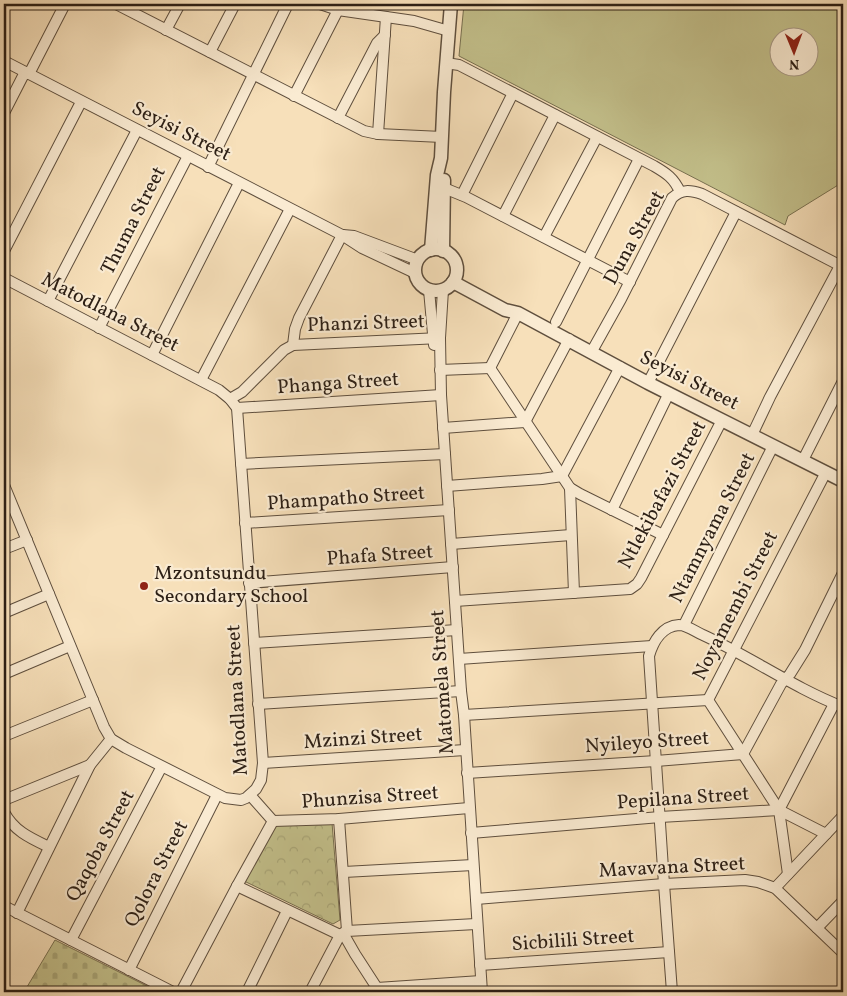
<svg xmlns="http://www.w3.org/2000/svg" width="847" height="996" font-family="Vollkorn,serif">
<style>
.forest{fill:url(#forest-crowns);stroke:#787050}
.cemetery{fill:url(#cemetery-stones);stroke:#787050}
.pitch{fill:#c3c08b;stroke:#787050;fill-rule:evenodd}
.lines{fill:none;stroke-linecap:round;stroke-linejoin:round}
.minor-casing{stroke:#5f4f3e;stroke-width:12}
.tertiary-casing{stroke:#5f4f3e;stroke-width:15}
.minor{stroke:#faebd2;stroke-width:10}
.tertiary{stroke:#faebd2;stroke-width:12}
.poi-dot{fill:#8f2418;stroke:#faebd2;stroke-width:2}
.labels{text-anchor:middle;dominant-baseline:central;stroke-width:4.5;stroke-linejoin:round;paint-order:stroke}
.street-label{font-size:20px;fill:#2c1f15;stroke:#faebd2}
.poi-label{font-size:20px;fill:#2c1f15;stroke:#faebd2;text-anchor:start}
</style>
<defs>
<pattern id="forest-crowns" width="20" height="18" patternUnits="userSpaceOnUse" patternTransform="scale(1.25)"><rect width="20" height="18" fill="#c3c08b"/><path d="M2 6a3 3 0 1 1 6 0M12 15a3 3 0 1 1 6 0" fill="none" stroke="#a8a577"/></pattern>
<pattern id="cemetery-stones" width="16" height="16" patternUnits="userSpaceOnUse" patternTransform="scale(1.25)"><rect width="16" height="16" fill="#c3c08b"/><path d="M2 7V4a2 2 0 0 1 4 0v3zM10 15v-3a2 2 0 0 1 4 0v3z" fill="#a8a577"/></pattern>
</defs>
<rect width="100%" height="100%" fill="#f7e0ba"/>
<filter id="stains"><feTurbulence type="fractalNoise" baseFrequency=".004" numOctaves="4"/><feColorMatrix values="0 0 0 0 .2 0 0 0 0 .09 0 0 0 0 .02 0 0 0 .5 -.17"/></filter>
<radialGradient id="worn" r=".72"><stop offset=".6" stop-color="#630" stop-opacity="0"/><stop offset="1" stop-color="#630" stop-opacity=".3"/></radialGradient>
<path class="forest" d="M332,823l8,97 -7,4 -89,-43 31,-56z"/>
<path class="cemetery" d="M55,940l104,52h-135z"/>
<path class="pitch" d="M464,4h379v178l-55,34 -3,9 -326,-169zM780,38h30v30h-30z"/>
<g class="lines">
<g class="minor-casing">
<g id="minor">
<path d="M116,4l248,127 14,3 64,3"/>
<path d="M320,4l18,6 76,11 35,10"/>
<path d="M166,30l14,-26"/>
<path d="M210,52l25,-48"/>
<path d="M4,61l338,174 20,13 53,25"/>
<path d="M446,63l13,2 195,101c12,7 20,12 26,26"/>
<path d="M29,74l36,-70"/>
<path d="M294,96l44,-86"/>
<path d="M4,113l21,-41"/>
<path d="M338,118l39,-75 8,-8"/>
<path d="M378,134l8,-117"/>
<path d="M208,167l80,-163"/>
<path d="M444,188l22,9 164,85"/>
<path d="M462,195l51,-102"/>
<path d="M503,216l52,-101"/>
<path d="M343,235l11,1 64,24"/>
<path d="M544,237l53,-100"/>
<path d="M4,251l77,-149"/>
<path d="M4,278l215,112 11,9 7,9 26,355 -2,17 -5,9 -10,9 -5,2 -16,-2 -99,-50 -15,-9 -7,-12 -100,-242"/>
<path d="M429,290l5,55"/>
<path d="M443,290l-3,48 1,57 20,296 3,24 18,277"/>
<path d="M48,301l89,-171"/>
<path d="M556,322l83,-163"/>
<path d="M99,328l89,-172"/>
<path d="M293,345l2,-16 4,-11 43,-83"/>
<path d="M592,351l29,-52 51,-101c10,-9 18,-8 30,-4l141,73"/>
<path d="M152,355l87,-172"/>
<path d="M490,368l80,120 10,6 83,41"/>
<path d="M490,368l28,-55"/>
<path d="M440,370l50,-2"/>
<path d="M201,380l89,-171"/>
<path d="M648,383l88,-171"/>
<path d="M230,399l12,-7 42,-42 9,-5 147,-7"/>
<path d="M237,408l204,-13"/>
<path d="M443,428l82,-6 44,-83"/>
<path d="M752,435l18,-38 73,-137"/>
<path d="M803,460l40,-79"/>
<path d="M241,464l204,-10"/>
<path d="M447,486l95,-7 20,-3 58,-109"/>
<path d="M570,488l4,105"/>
<path d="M612,510l57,-117"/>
<path d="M245,523l204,-13"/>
<path d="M451,544l120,-9"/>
<path d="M4,549l23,-9"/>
<path d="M249,583l204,-16"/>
<path d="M455,601l175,-12 7,-5 4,-6 81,-158"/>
<path d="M4,613l45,-19"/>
<path d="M684,625l89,-179"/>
<path d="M254,643l203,-13"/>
<path d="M459,659l193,-13"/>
<path d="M4,674l66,-28"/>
<path d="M708,700l118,-228"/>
<path d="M708,700l71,110 9,64"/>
<path d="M258,704l203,-13"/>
<path d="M464,715l244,-15"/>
<path d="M4,736l89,-36"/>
<path d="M263,763l202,-13"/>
<path d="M467,773l189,-12 87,-7 38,-70 9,-10 15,-24 38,-77"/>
<path d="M250,795l23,26"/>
<path d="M4,800l86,-35"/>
<path d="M779,810l47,24"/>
<path d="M4,812c10,19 26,26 45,35"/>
<path d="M339,819l8,112"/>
<path d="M273,821l66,-2 130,-11"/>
<path d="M471,833l189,-16 119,-7 55,-106"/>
<path d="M344,872l129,-7"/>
<path d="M237,886l103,49"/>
<path d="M775,888l68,-72"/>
<path d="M476,899l188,-15 81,-4 13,2 17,6 68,65"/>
<path d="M4,906l169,86"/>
<path d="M17,913l73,-148 21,-26"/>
<path d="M817,928l26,-27"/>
<path d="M343,933l12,21 22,34"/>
<path d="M71,940l90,-172"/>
<path d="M480,965l189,-13"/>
<path d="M129,970l88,-175"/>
<path d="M377,988l104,-7"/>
<path d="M181,992l56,-106 36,-65"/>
<path d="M247,992l40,-81"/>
<path d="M310,992l30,-57 7,-4 129,-7"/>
<path d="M672,992l-8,-108 -15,-228c4,-14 13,-30 30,-31 8,0 17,7 24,10 48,22 91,53 140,72"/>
</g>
</g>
<g class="tertiary-casing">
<g id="tertiary">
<circle cx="436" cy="270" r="21"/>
<path d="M431,250l6,-75 4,-17 3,-66 7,-88"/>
<path d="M443,251l1,-71"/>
<path d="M453,282l52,28 13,3 130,70 195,98"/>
</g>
</g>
<use href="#minor" class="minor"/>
<use href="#tertiary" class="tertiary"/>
</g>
<circle class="poi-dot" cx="144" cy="586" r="5"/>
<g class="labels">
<g class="street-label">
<text transform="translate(181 132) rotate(27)">Seyisi Street</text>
<text transform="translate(134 221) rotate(-63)">Thuma Street</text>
<text transform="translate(635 238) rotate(-61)">Duna Street</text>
<text transform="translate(110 313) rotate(27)">Matodlana Street</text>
<text transform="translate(366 324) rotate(-2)">Phanzi Street</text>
<text transform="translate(689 381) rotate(27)">Seyisi Street</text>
<text transform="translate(338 384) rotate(-4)">Phanga Street</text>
<text transform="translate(663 495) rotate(-62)">Ntlekibafazi Street</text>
<text transform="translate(346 499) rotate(-4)">Phampatho Street</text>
<text transform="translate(713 528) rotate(-63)">Ntamnyama Street</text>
<text transform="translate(380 556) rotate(-4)">Phafa Street</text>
<text transform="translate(736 606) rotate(-63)">Noyamembi Street</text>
<text transform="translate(443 682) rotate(-94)">Matomela Street</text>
<text transform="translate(238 700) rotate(-93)">Matodlana Street</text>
<text transform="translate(363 739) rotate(-4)">Mzinzi Street</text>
<text transform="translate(647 743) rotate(-4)">Nyileyo Street</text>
<text transform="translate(370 798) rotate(-4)">Phunzisa Street</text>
<text transform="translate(683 799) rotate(-4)">Pepilana Street</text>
<text transform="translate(101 846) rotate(-62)">Qaqoba Street</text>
<text transform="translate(672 868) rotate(-3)">Mavavana Street</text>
<text transform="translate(157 874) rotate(-63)">Qolora Street</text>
<text transform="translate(573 941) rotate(-4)">Sicbilili Street</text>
</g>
<g class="poi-label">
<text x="154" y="574">Mzontsundu<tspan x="154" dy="23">Secondary School</tspan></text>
</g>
</g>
<rect width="847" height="996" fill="none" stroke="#f7e0ba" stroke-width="20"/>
<rect x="5" y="5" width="837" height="986" fill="none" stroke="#2c1f15" stroke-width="2.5"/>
<rect x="10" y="10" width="827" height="976" fill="none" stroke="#2c1f15"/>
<g transform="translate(794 52) rotate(179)"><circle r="24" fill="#faebd2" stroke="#a89986"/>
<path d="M0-4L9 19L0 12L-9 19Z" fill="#8f2418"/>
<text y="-8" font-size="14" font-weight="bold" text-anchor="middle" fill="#2c1f15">N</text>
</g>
<rect width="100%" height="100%" filter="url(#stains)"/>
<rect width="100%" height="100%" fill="url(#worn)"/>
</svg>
